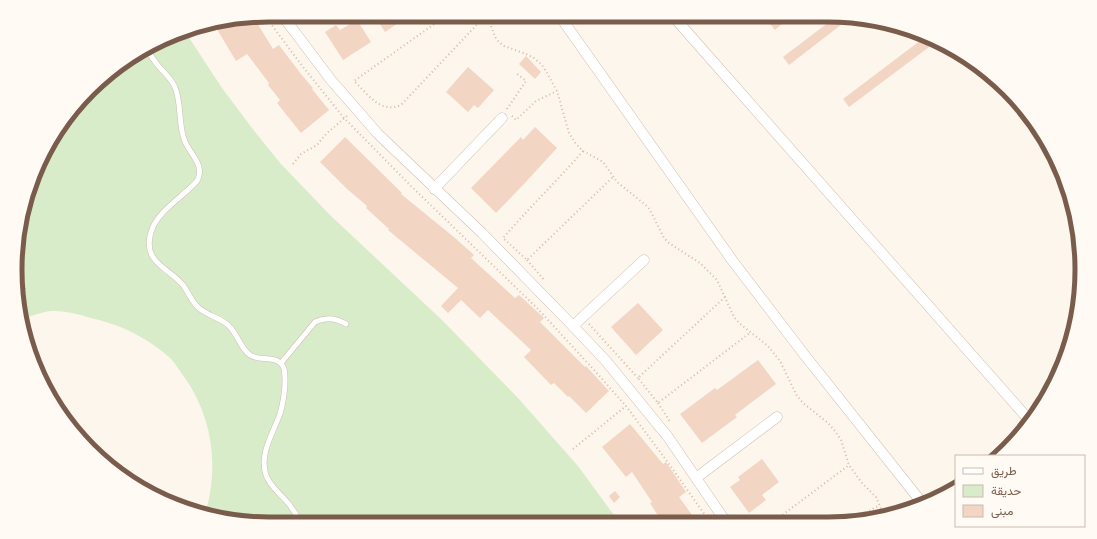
<svg xmlns="http://www.w3.org/2000/svg" width="1097" height="539" font-family="'Varela Round',Vazirmatn,sans-serif">
<style>
.green{fill:#d8ecc9}
.building{fill:#f3d5c3}
.lines{fill:none;stroke-linecap:round;stroke-linejoin:round}
.lane-casing{stroke:#d1beb0;stroke-width:6}
.street-casing{stroke:#d1beb0;stroke-width:11}
.path{stroke:#d9b8a5;stroke-width:2;stroke-dasharray:1 3;stroke-linecap:butt}
.lane{stroke:#fff;stroke-width:5}
.street{stroke:#fff;stroke-width:10}
.rim{fill:none;stroke:#7a5c4d;stroke-width:5}
</style>
<rect width="100%" height="100%" fill="#fdf6ec"/>
<path class="green" d="M184,30l38,58 33,44 26,32 49,51 112,105 76,78 60,68 41,56 -366,1 -47,-12c13,-46 6,-94 -21,-133 -5,-6 -9,-14 -15,-20 -20,-18 -44,-31 -71,-38 -15,-4 -32,-10 -48,-9 -9,1 -20,5 -29,8l-5,-17 3,-82 38,-92 56,-60z"/>
<g class="building">
<path d="M374,15h36l-25,17z"/>
<path d="M763,15h29l-17,15z"/>
<path d="M837,16l14,1 -62,48 -6,-8z"/>
<path d="M254,18l19,31 6,-4 22,29 12,14 -1,1 17,21 -28,23 -24,-30 3,-3 -12,-15 1,-2 -22,-29 -11,7 -21,-35 5,-3z"/>
<path d="M357,20l14,22 -28,18 -18,-28 11,-7 4,5z"/>
<path d="M925,37l12,4 -88,66 -6,-8z"/>
<path d="M526,56l15,16 -6,7 -16,-15z"/>
<path d="M468,67l26,23 -16,18 -4,-3 -6,7 -22,-20z"/>
<path d="M535,127l22,21 -33,36 -28,29 -25,-25 50,-51 2,3z"/>
<path d="M345,137l57,56 -1,1 54,44 19,17 -3,3 44,40 4,-3 25,23 -4,4 45,45 1,-1 23,25 -23,22 -17,-17 -1,1 -14,-14 -3,2 -27,-28 7,-7 -43,-40 -8,8 -19,-18 -13,13 -7,-7 17,-18 -70,-58 1,-1 -23,-21 1,-2 -21,-18 -26,-26z"/>
<path d="M638,303l25,27 -27,25 -25,-28z"/>
<path d="M758,360l18,24 -41,31 2,2 -35,26 -22,-29 35,-26 2,2z"/>
<path d="M630,424l33,40 3,-2 20,30 -7,5 18,25h-35l-12,-19 2,-1 -20,-30 -6,5 -24,-30z"/>
<path d="M762,459l17,23 -17,13 4,5 -17,13 -19,-26 10,-7 -2,-3z"/>
<path d="M615,491l5,6 -6,6 -5,-7z"/>
</g>
<g class="lines">
<g class="lane-casing">
<g id="lane">
<path d="M147,50c4,6 8,12 13,18 5,5 10,10 14,17 8,16 4,37 10,54 5,15 22,26 13,42 -14,16 -40,30 -46,51 -9,31 17,35 32,53 6,8 9,18 17,24 9,7 21,9 29,17 9,9 12,23 21,29 10,7 30,-1 34,14 1,4 1,8 1,12 0,11 -2,22 -5,33 -7,19 -21,40 -14,61 4,12 14,18 22,28 5,6 9,13 13,20"/>
<path d="M281,363l34,-41c10,-5 21,-4 31,2"/>
</g>
</g>
<g class="street-casing">
<g id="street">
<path d="M282,15l49,65 47,54 104,99 91,93 33,35 62,76 58,85"/>
<path d="M559,15l173,245 71,93 120,151"/>
<path d="M672,15l358,406"/>
<path d="M288,23l13,-8"/>
<path d="M434,189l68,-71"/>
<path d="M573,326l71,-66"/>
<path d="M696,478l81,-61"/>
</g>
</g>
<g class="path">
<path d="M447,15l-93,66c14,13 26,33 47,24l85,-90"/>
<path d="M487,15l8,22 4,5 5,4 22,8 8,4 8,7 5,8 10,18 12,42 7,11 7,7 20,11 14,20 31,25 4,7 12,24 5,5 31,20 17,17 17,37 5,6 29,23 12,15 17,35 6,7 25,20 7,8 6,9 8,25 5,7 8,11 14,14 8,19"/>
<path d="M265,16l38,51 41,51 68,69 125,121 58,63 31,35 43,58 41,58"/>
<path d="M507,109l19,-28 -10,-8"/>
<path d="M512,116l4,4 20,-19 21,-10"/>
<path d="M583,151c-26,30 -54,57 -80,87l24,22 86,-83"/>
<path d="M293,164l8,-10 16,-9 9,-11 22,-19"/>
<path d="M527,260l18,21"/>
<path d="M725,297l-87,81 20,25 93,-71"/>
<path d="M17,302c10,-6 11,-18 1,-25"/>
<path d="M589,324l49,54"/>
<path d="M658,403l13,20"/>
<path d="M78,433c7,2 10,11 13,18"/>
<path d="M573,449l53,-43"/>
<path d="M735,515l5,7"/>
<path d="M773,522l76,-57"/>
<path d="M848,522l32,-17"/>
</g>
<use href="#lane" class="lane"/>
<use href="#street" class="street"/>
</g>
<path d="M0 0H1097V539H0ZM269 22H828A247 247 0 0 1 1075 269V270A247 247 0 0 1 828 517H269A247 247 0 0 1 22 270V269A247 247 0 0 1 269 22Z" fill="#fffaf3" fill-rule="evenodd"/>
<path class="rim" d="M269 22H828A247 247 0 0 1 1075 269V270A247 247 0 0 1 828 517H269A247 247 0 0 1 22 270V269A247 247 0 0 1 269 22Z"/>
<rect x="955" y="455" width="130" height="72" fill="#fffaf3" stroke="#cabbb1"/>
<rect x="963" y="468" width="20" height="6" fill="#ffffff" stroke="#cabbb1"/>
<text x="991" y="475" font-size="12" fill="#7a5c4d">طريق</text>
<rect x="963" y="485" width="20" height="12" fill="#d8ecc9" stroke="#cabbb1"/>
<text x="991" y="495" font-size="12" fill="#7a5c4d">حديقة</text>
<rect x="963" y="505" width="20" height="12" fill="#f3d5c3" stroke="#cabbb1"/>
<text x="991" y="515" font-size="12" fill="#7a5c4d">مبنى</text>
</svg>
